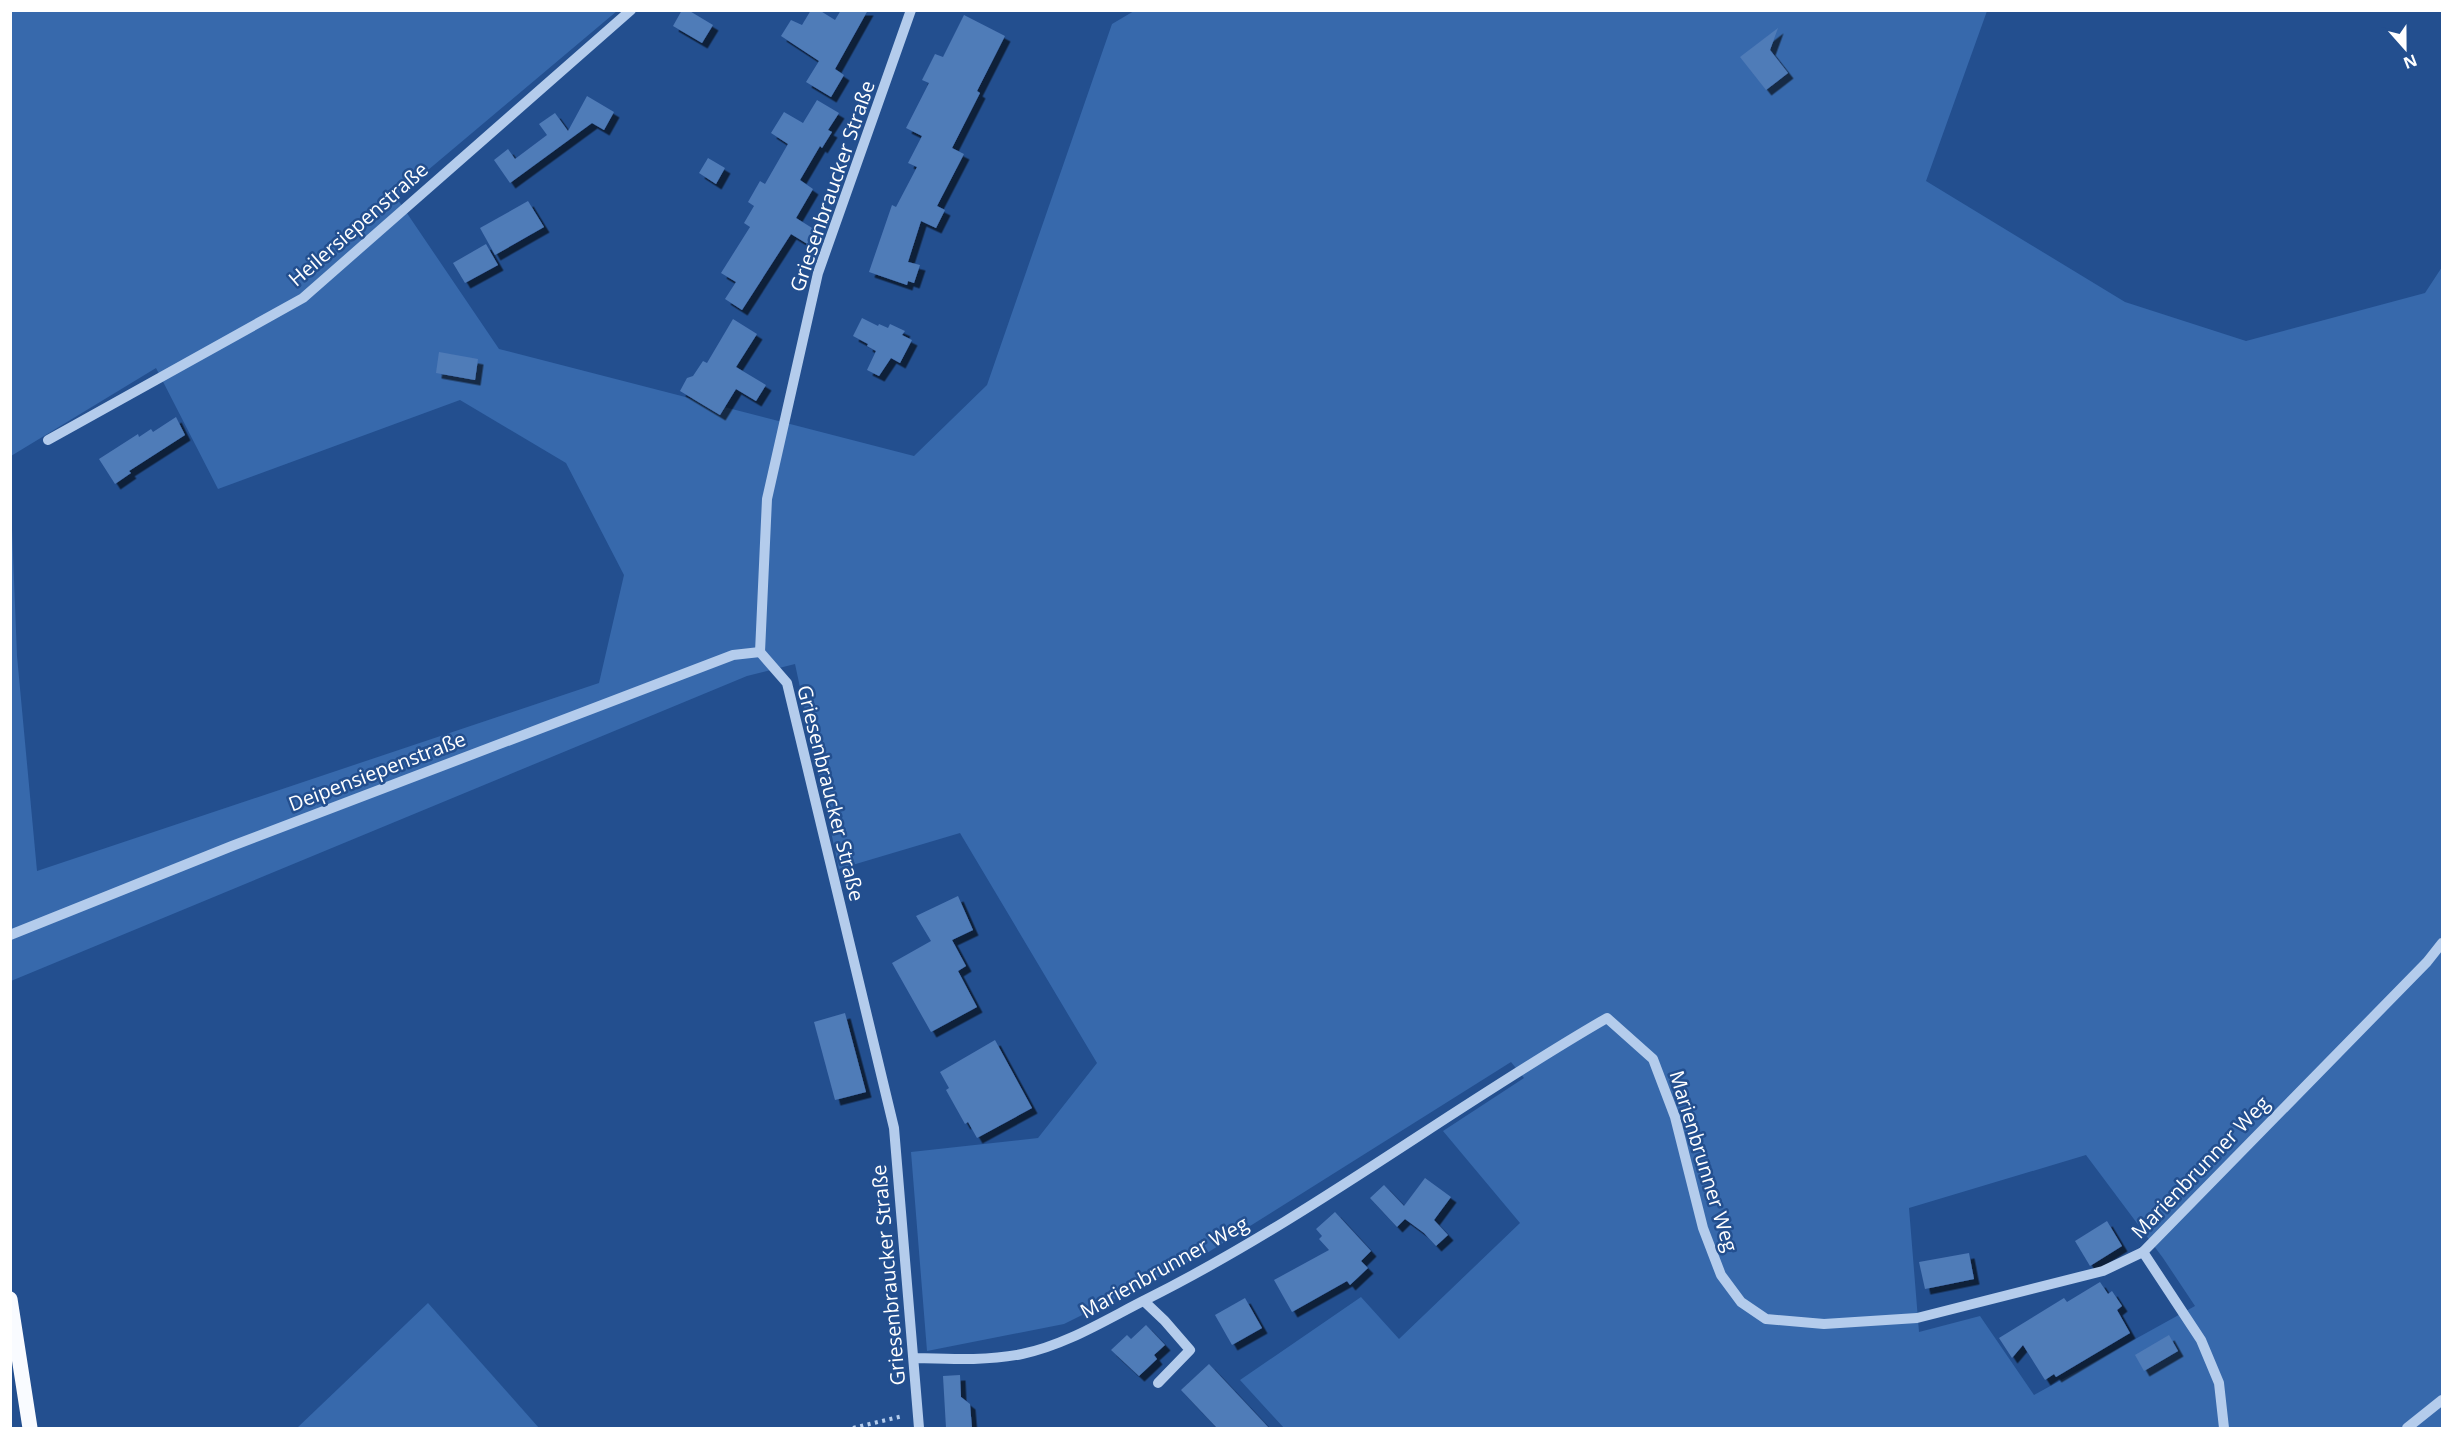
<svg xmlns="http://www.w3.org/2000/svg" width="2453" height="1439" font-family="'Open Sans',sans-serif">
<style>
.green{fill:#3769ac;fill-rule:evenodd}
.building{fill:#507bb8;filter:url(#shadow)}
.lines{fill:none;stroke-linecap:round;stroke-linejoin:round}
.path{stroke:#b4ccec;stroke-width:4;stroke-dasharray:3 4.5;stroke-linecap:butt}
.minor{stroke:#b4ccec;stroke-width:10}
.major{stroke:#f9fbff;stroke-width:15}
.labels{text-anchor:middle;dominant-baseline:central;stroke-width:5;stroke-linejoin:round;paint-order:stroke}
.street-label{font-size:20px;fill:#fff;stroke:#234f8f}
</style>
<defs>
<filter id="shadow"><feDropShadow dx="5.5" dy="5.5" stdDeviation="0" flood-color="#0009"/></filter>
</defs>
<rect width="100%" height="100%" fill="#234f8f"/>
<g class="green">
<path d="M10,11h607l-221,186 103,152 415,107 73,-71 125,-361 22,-13h853l-61,170 199,121 121,39 179,-48 17,-26v1161h-1158l-44,-48 121,-83 38,42 121,-116 -77,-92 81,-53 -13,-16 -304,191 -143,71 -137,27 -16,-199 127,-14 59,-75 -137,-230 -121,36 -44,-205 -48,12 -736,305v-477l6,152 20,215 562,-188 25,-108 -58,-112 -106,-63 -242,89 -62,-121 -145,88zM2086,1155l77,103 32,48 -161,89 -54,-79 -61,16 -10,-124z"/>
<path d="M428,1303l111,125h-242z"/>
</g>
<g class="building">
<path d="M682,10h6l25,15 -11,18 -29,-17z"/>
<path d="M811,10h8l16,10 6,-10h27l-33,59 9,6 -13,22 -25,-15 13,-21 -38,-25 10,-16 11,5z"/>
<path d="M964,15l41,21 -28,55 3,2 -28,55 12,6 -27,52 8,4 -9,18 -15,-7 -13,41 12,3 -6,18 -6,-2 -1,4 -38,-13 23,-67 4,2 21,-40 -9,-4 14,-27 -16,-8 23,-45 -7,-3 13,-26 8,3z"/>
<path d="M1778,28l-8,22 18,23 -22,17 -26,-33z"/>
<path d="M587,96l27,16 -10,18 -12,-7 -82,60 -16,-23 14,-11 7,10 32,-24 -8,-11 16,-11 13,18z"/>
<path d="M817,100l22,13 -11,17 4,2 -10,16 -2,-2 -20,34 13,9 -17,29 21,13 -8,14 -18,-11 -49,76 -17,-11 11,-17 -15,-9 29,-46 -6,-4 10,-17 -6,-4 12,-21 5,3 23,-40 -17,-11 13,-21 19,11z"/>
<path d="M708,158l17,10 -9,16 -17,-11z"/>
<path d="M528,201l16,26 -49,28 -15,-27z"/>
<path d="M486,244l12,21 -33,18 -12,-20z"/>
<path d="M862,318l16,8 1,-2 9,4 2,-4 15,7 -3,4 10,5 -12,23 -9,-5 -12,18 -12,-6 9,-19 -9,-5 1,-2 -15,-8z"/>
<path d="M733,319l24,15 -21,33 30,18 -10,16 -20,-12 -16,26 -40,-24 7,-13 6,-2 10,-15 4,2z"/>
<path d="M439,352l39,7 -3,21 -39,-7z"/>
<path d="M176,417l9,18 -56,36 2,2 -16,11 -16,-25 39,-25 1,3 12,-8 2,3z"/>
<path d="M958,896l15,34 -21,10 14,26 -8,5 19,36 -46,25 -39,-69 39,-22 -15,-25z"/>
<path d="M845,1013l21,79 -31,8 -21,-78z"/>
<path d="M995,1040l37,68 -55,30 -9,-16 -3,2 -19,-34 3,-2 -9,-16z"/>
<path d="M1425,1178l26,19 -17,23 14,15 -12,11 -12,-13 -19,-14 -8,8 -27,-29 14,-13 20,21z"/>
<path d="M1335,1212l36,39 -10,10 7,7 -18,17 -3,-4 -55,31 -18,-32 55,-30 -10,-11 3,-3 -6,-7z"/>
<path d="M2107,1221l15,25 -32,20 -15,-25z"/>
<path d="M1969,1253l5,26 -49,10 -6,-27z"/>
<path d="M2100,1282l8,12 4,-3 10,15 -5,4 13,23 -74,44 -2,-3 -9,6 -22,-35 -11,13 -13,-20 65,-40 3,4z"/>
<path d="M1245,1298l17,30 -30,17 -17,-30z"/>
<path d="M1146,1325l19,20 -11,10 3,4 -18,17 -28,-26 16,-15 4,4z"/>
<path d="M2169,1335l9,16 -34,20 -9,-16z"/>
<path d="M1209,1364l60,64h-52l-36,-38z"/>
<path d="M960,1375l1,22 9,7 2,24h-26l-3,-52z"/>
</g>
<g class="lines">
<path class="path" d="M853,1428l50,-12"/>
<g class="minor">
<path d="M911,10l-93,263 -51,226 -7,153 27,31 107,445 25,300"/>
<path d="M48,440l255,-142 328,-288"/>
<path d="M10,935l222,-89 501,-191 27,-3"/>
<path d="M2143,1252l58,88 18,43 5,45"/>
<path d="M1144,1301l20,19 26,30 -32,33"/>
<path d="M914,1358c36,1 73,3 108,-4 44,-9 85,-35 125,-55 160,-80 304,-191 460,-281l46,41 22,58 28,111 18,47 20,27 25,17 58,5 93,-6 186,-47 40,-19 284,-290 15,-19"/>
<path d="M2407,1428l35,-28"/>
</g>
<path class="major" d="M10,1299l20,129"/>
</g>
<g class="labels">
<g class="street-label">
<text transform="translate(832 186) rotate(-71)">Griesenbraucker Straße</text>
<text transform="translate(358 224) rotate(-41)">Heilersiepenstraße</text>
<text transform="translate(377 771) rotate(-21)">Deipensiepenstraße</text>
<text transform="translate(831 793) rotate(76)">Griesenbraucker Straße</text>
<text transform="translate(1704 1161) rotate(73)">Marienbrunner Weg</text>
<text transform="translate(2200 1167) rotate(-46)">Marienbrunner Weg</text>
<text transform="translate(1164 1267) rotate(-29)">Marienbrunner Weg</text>
<text transform="translate(888 1275) rotate(-95)">Griesenbraucker Straße</text>
</g>
</g>
<rect width="2453" height="1439" fill="none" stroke="#ffffff" stroke-width="24"/>
<g transform="translate(2405 48) rotate(159)" stroke="#234f8f" stroke-width="4.5" paint-order="stroke">
<path d="M0-4.5L10 22L0 15L-10 22Z" fill="#ffffff"/>
<text y="-9" font-size="16" font-weight="bold" text-anchor="middle" fill="#ffffff">N</text>
</g>
</svg>
